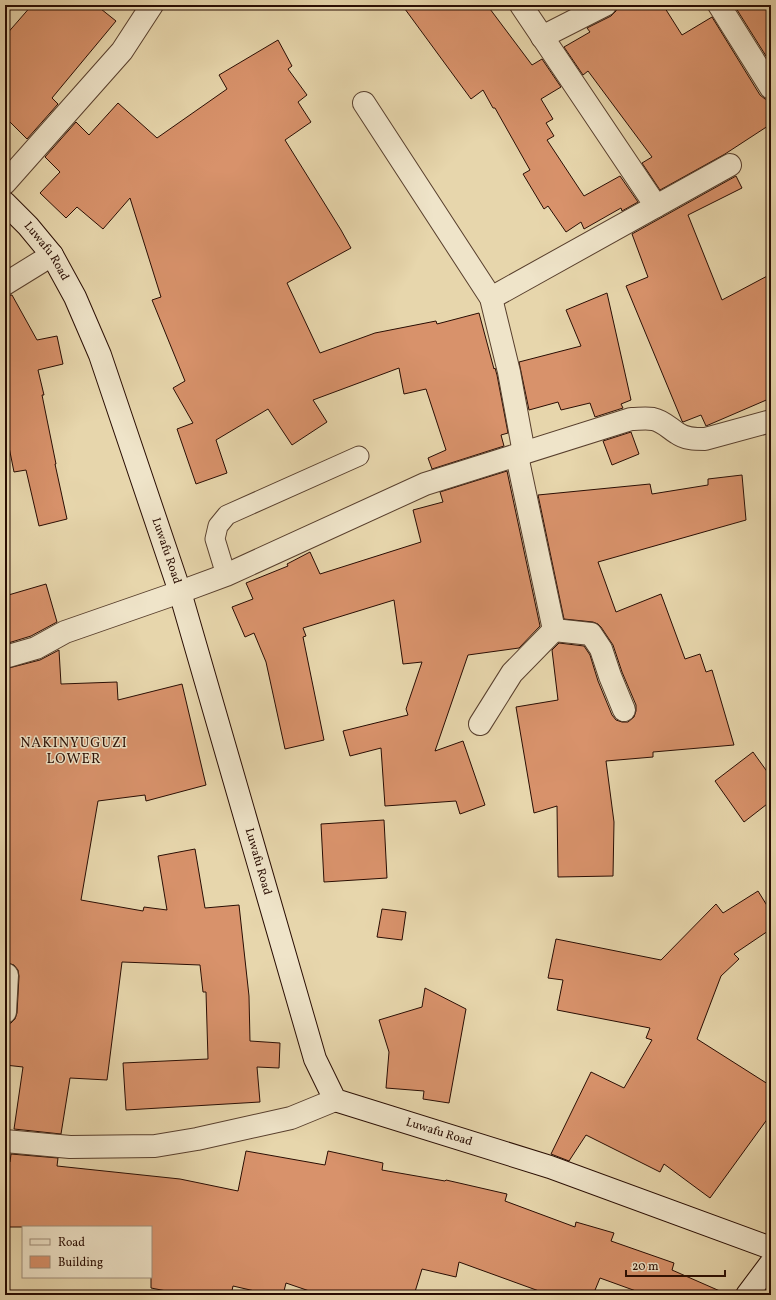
<svg xmlns="http://www.w3.org/2000/svg" width="776" height="1300" font-family="Vollkorn,serif">
<style>
.building{fill:#d8926b;stroke:#290d03}
.lines{fill:none;stroke-linecap:round;stroke-linejoin:round}
.lane-casing{stroke:#583f2d;stroke-width:21}
.street-casing{stroke:#583f2d;stroke-width:24}
.secondary-casing{stroke:#290d03;stroke-width:24}
.lane{stroke:#efe4c9;stroke-width:19}
.street{stroke:#efe4c9;stroke-width:22}
.secondary{stroke:#efe4c9;stroke-width:22}
.labels{text-anchor:middle;dominant-baseline:central;stroke-width:3;stroke-linejoin:round;paint-order:stroke}
.street-label{font-size:12px;fill:#290d03;stroke:#efe4c9}
.quarter-label{font-size:14px;letter-spacing:1px;fill:#290d03;stroke:#efe4c9}
</style>
<rect width="100%" height="100%" fill="#e7d6ac"/>
<filter id="stains"><feTurbulence type="fractalNoise" baseFrequency=".005" numOctaves="4"/><feColorMatrix values="0 0 0 0 .2 0 0 0 0 .09 0 0 0 0 .02 0 0 0 .5 -.17"/></filter>
<radialGradient id="worn" r=".72"><stop offset=".6" stop-color="#630" stop-opacity="0"/><stop offset="1" stop-color="#630" stop-opacity=".3"/></radialGradient>
<g class="building">
<path d="M32,5h64l20,16 -64,77 6,6 -31,35 -22,-22v-81z"/>
<path d="M402,5h85l45,60 10,-6 19,28 -20,12 12,20 -7,4 8,13 -7,4 37,56 36,-20 18,26 -16,9 -1,-3 -37,21 -3,-7 -15,10 -18,-26 -4,3 -21,-35 7,-4 -35,-62h-2l-10,-18 -12,9z"/>
<path d="M617,5h46l19,30 30,-18 48,78 5,4 6,1v24l-46,30 -65,36 -18,-27 10,-6 -64,-86 -5,4 -19,-28 26,-15 -3,-4 24,-12 5,-5z"/>
<path d="M734,5h37v48l-5,3z"/>
<path d="M278,40l14,26 -4,3 19,26 -9,7 13,20 -26,18 56,90 10,18 -64,35 33,70 55,-20 61,-12 1,3 42,-11 15,56 1,-1 2,7 11,58 -7,2 3,11 -72,23 -4,-11 18,-8 -20,-61 -22,5 -5,-26 -86,32 14,22 -35,23 -24,-36 -52,31 11,33 -31,11 -19,-55 16,-6 -20,-35 12,-7 -33,-81 9,-3 -31,-99 -27,31 -26,-22 -11,11 -26,-25 20,-21 -15,-15 31,-35 13,13 29,-32 39,35 70,-49 -8,-14z"/>
<path d="M736,176l6,12 -54,27 34,85 49,-26v124l-65,28 -5,-11 -18,7 -1,-1 -56,-135 22,-9 -16,-43z"/>
<path d="M607,293l24,107 -10,4 2,4 -28,9 -5,-14 -29,7 -3,-8 -29,8 -10,-48 62,-16 -15,-36z"/>
<path d="M12,295l25,45 20,-4 6,28 -25,6 6,25h-2l14,69h-1l12,55 -28,7 -13,-56 -12,2 -9,-45v-131z"/>
<path d="M631,432l8,22 -27,11 -9,-24z"/>
<path d="M507,471l33,155 -21,22 -51,7 -33,96 28,-10 22,64 -25,9 -4,-13 -71,5 -4,-58 -31,8 -7,-25 65,-16 -2,-6 16,-47 -19,2 -9,-64 -91,28 3,8 -3,1 21,103 -39,9 -19,-87 -12,-29 -9,4 -13,-30 21,-8 -7,-16 42,-17 -1,-2 23,-12 10,22 101,-32 -8,-32 30,-8 -3,-10z"/>
<path d="M742,475l4,45 -148,42 18,50 45,-18 24,65 15,-5 6,18 6,-2 22,75 -81,7v5l-47,4 8,61 -1,54 -55,1 -1,-71 -23,7 -18,-106 42,-7 -6,-50 7,-7 25,3 6,9 8,26 14,34 4,5 6,2h6l6,-5 2,-6v-6l-14,-33 -9,-27 -12,-18 -3,-3 -5,-2 -29,-3 -26,-124 112,-11 2,10 56,-9v-6z"/>
<path d="M46,584l11,38 -26,14 -26,8v-48z"/>
<path d="M59,650l2,34 56,-2 1,18 64,-16 24,101 -60,16 -1,-6 -47,6 -17,99 62,11 1,-4 23,3 -9,-54 37,-7 10,59 34,-3 10,91 1,45 30,2 -1,25 -22,-1 3,35 -134,8 -3,-47 85,-4 -2,-67h-3l-3,-27 -78,-3 -15,118 -37,-2 -9,56 -47,-5 9,-62 -18,-2v-41l6,-1 4,-4 2,-6 2,-37 -1,-6 -4,-5 -6,-2h-3v-294l35,-9z"/>
<path d="M753,752l18,25v24l-27,21 -29,-41z"/>
<path d="M384,820l3,58 -63,4 -3,-58z"/>
<path d="M758,891l13,21v17l-37,25 5,5 -18,17 -24,63 74,47v28l-61,84 -46,-34 -4,8 -74,-37 -17,26 -18,-7 40,-82 33,16 28,-48 -6,-2 4,-10 -93,-18 6,-30 -15,-2 8,-39 105,21 55,-56 7,9z"/>
<path d="M382,909l24,3 -4,28 -25,-3z"/>
<path d="M425,988l41,21 -17,94 -26,-4 1,-8 -38,-3 3,-36 -10,-32 43,-13z"/>
<path d="M246,1151l79,14 3,-14 55,12 -1,7 63,11 1,-1 61,14 -2,7 70,26 1,-5 38,11 -3,8 63,22 -2,7 57,25h-82l-47,-17 -7,17h-43l-91,-33 -3,15 -34,-8 -8,26h-93l-35,-12 -3,12h-11l-39,-9 -2,9h-44l-36,-7v-61h-146v-66l5,1 1,-8 47,4 -1,8 123,13 58,12z"/>
</g>
<g class="lines">
<g class="lane-casing">
<path id="lane" d="M226,575l-11,-36 3,-13 9,-11 132,-59"/>
</g>
<g class="street-casing">
<g id="street">
<path d="M521,5l135,201"/>
<path d="M719,5l52,83"/>
<path d="M542,37l63,-32"/>
<path d="M364,103l127,195 18,74 15,81"/>
<path d="M5,183l117,-132 30,-46"/>
<path d="M5,284l47,-29"/>
<path d="M491,298l239,-133"/>
<path d="M554,630l37,4 10,15 9,27 14,34"/>
<path d="M5,657l31,-9 29,-16 115,-40 46,-17 199,-91 206,-65c7,0 15,-1 22,0 10,2 16,9 24,14 8,6 18,6 28,6l66,-18"/>
<path d="M480,724l32,-51 42,-43 -37,-174"/>
<path d="M5,1012l2,-37"/>
<path d="M5,1141l65,6 85,-1 42,-7 94,-21 44,-18"/>
</g>
</g>
<g class="secondary-casing">
<g id="secondary">
<path id="s1" d="M5,203l23,23 24,29 23,42 25,58 80,237 135,467 20,41 215,67 221,81"/>
<path d="M747,1295l24,-32"/>
</g>
</g>
<use href="#lane" class="lane"/>
<use href="#street" class="street"/>
<use href="#secondary" class="secondary"/>
</g>
<g class="labels">
<g class="street-label">
<text stroke="none"><textPath href="#s1" startOffset="64">Luwafu Road</textPath></text>
<text stroke="none"><textPath href="#s1" startOffset="388">Luwafu Road</textPath></text>
<text stroke="none"><textPath href="#s1" startOffset="712">Luwafu Road</textPath></text>
<text stroke="none"><textPath href="#s1" startOffset="1072">Luwafu Road</textPath></text>
</g>
<g class="quarter-label">
<text x="74" y="743">NAKINYUGUZI<tspan x="74" dy="16">LOWER</tspan></text>
</g>
</g>
<rect width="776" height="1300" fill="none" stroke="#e7d6ac" stroke-width="20"/>
<rect x="6" y="6" width="764" height="1288" fill="none" stroke="#290d03" stroke-width="2"/>
<rect x="10" y="10" width="756" height="1280" fill="none" stroke="#290d03"/>
<rect x="22" y="1226" width="130" height="52" fill="#efe4c9" stroke="#a08e7a"/>
<rect x="30" y="1239" width="20" height="6" fill="#efe4c9" stroke="#a08e7a"/>
<text x="58" y="1246" font-size="12" fill="#290d03">Road</text>
<rect x="30" y="1256" width="20" height="12" fill="#d8926b" stroke="#a08e7a"/>
<text x="58" y="1266" font-size="12" fill="#290d03">Building</text>
<path d="M626 1270v6h99v-6" fill="none" stroke="#290d03" stroke-width="2"/>
<text x="632" y="1270" font-size="12" fill="#290d03" stroke="#efe4c9" stroke-width="3" paint-order="stroke">20 m</text>
<rect width="100%" height="100%" filter="url(#stains)"/>
<rect width="100%" height="100%" fill="url(#worn)"/>
</svg>
